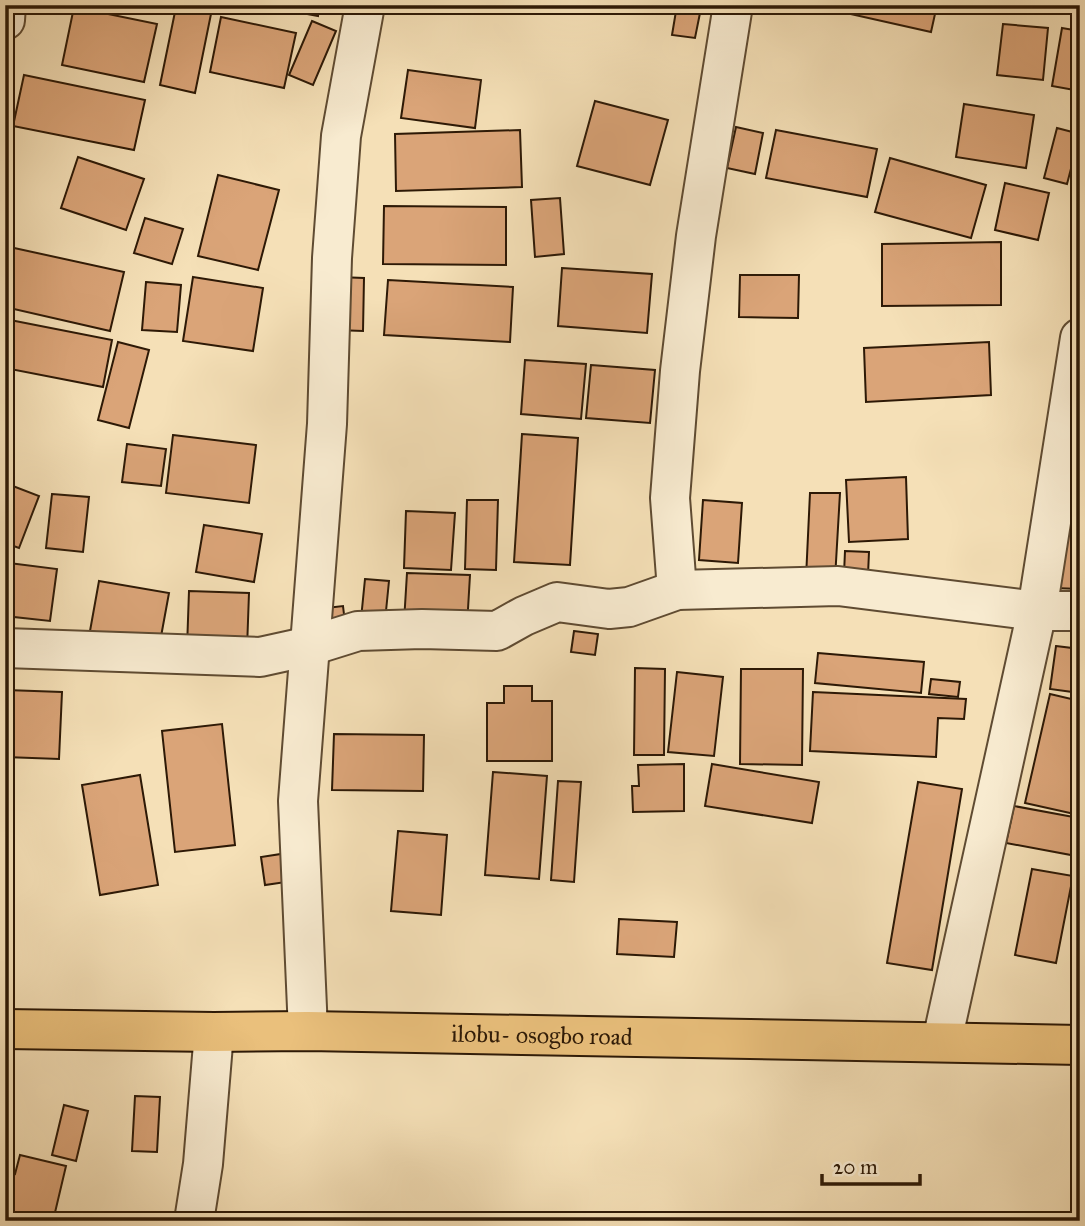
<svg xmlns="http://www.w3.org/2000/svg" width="1085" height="1226" font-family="'IM FELL Great Primer',serif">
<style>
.building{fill:#daa478;stroke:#2d1906;stroke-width:2}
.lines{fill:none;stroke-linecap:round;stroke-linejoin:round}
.minor-casing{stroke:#5f4b32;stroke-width:42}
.major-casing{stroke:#2d1906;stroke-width:42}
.minor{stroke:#f8ebd0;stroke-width:38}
.major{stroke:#eac07c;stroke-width:38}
.labels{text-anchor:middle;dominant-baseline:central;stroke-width:7;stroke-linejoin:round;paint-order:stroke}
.street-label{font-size:24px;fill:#2d1906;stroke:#f8ebd0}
</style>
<rect width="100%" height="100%" fill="#f5e0b7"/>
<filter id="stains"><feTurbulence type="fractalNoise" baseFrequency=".00286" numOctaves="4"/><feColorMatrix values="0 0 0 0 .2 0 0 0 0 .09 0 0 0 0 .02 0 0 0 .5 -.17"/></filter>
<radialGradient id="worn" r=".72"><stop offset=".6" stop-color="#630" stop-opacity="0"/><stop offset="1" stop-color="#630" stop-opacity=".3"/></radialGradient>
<g class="building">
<path d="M260,5h59l-1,11z"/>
<path d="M677,5l24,3 -6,30 -23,-3z"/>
<path d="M847,5h90l-6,27 -85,-19z"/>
<path d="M74,7l83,17 -13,58 -82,-17z"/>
<path d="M176,7l35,7 -16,79 -35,-8z"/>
<path d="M221,17l75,16 -12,55 -74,-16z"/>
<path d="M312,21l24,10 -23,54 -24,-10z"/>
<path d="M1003,24l45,4 -5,52 -46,-5z"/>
<path d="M1062,28l18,3v60l-28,-5z"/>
<path d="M408,70l73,10 -6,48 -74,-10z"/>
<path d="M24,75l121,25 -11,50 -121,-24z"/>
<path d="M595,101l73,19 -18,65 -73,-19z"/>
<path d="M964,104l70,11 -8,53 -70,-11z"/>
<path d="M736,127l27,6 -8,41 -28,-6z"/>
<path d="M1057,128l23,6 -13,50 -23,-6z"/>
<path d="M520,130l2,57 -126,4 -1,-57z"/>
<path d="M776,130l101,19 -10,48 -101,-19z"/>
<path d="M78,157l66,22 -18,51 -65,-22z"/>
<path d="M890,158l96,27 -15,53 -96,-26z"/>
<path d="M218,175l61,15 -21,80 -60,-14z"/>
<path d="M1005,183l44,10 -11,47 -43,-10z"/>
<path d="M560,198l4,56 -29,3 -4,-57z"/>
<path d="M384,206l122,1v58l-123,-1z"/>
<path d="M145,218l38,11 -11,35 -38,-11z"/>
<path d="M1001,242v63l-119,1v-62z"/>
<path d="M5,246l119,26 -14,59 -105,-24z"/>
<path d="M562,268l90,6 -5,59 -89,-7z"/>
<path d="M740,275h59l-1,43 -59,-1z"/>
<path d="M193,277l70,11 -10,63 -70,-10z"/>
<path d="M338,277l26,1 -1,53 -27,-1z"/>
<path d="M388,280l125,7 -3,55 -126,-7z"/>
<path d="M146,282l35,3 -4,47 -35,-2z"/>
<path d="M5,319l107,21 -9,47 -98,-19z"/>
<path d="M118,342l31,8 -20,78 -31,-8z"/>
<path d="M989,342l2,53 -125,7 -2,-54z"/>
<path d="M525,360l61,4 -5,55 -60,-5z"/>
<path d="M591,365l64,5 -5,53 -64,-5z"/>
<path d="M522,434l56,4 -8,127 -56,-3z"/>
<path d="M173,435l83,10 -7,58 -83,-10z"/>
<path d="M127,444l39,5 -5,37 -39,-4z"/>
<path d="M906,477l2,62 -59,3 -3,-62z"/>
<path d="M5,483l34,13 -20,52 -14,-5z"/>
<path d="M1061,490l19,1v98l-26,-1z"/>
<path d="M810,493h30l-5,86 -29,-1z"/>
<path d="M52,494l37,3 -6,55 -37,-4z"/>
<path d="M467,500h31l-2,70 -31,-1z"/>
<path d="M703,500l39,3 -4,60 -39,-3z"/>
<path d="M406,511l49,2 -4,57 -47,-2z"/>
<path d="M204,525l58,9 -8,48 -58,-10z"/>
<path d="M845,551l24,1 -1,23 -24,-1z"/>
<path d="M9,563l48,6 -7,52 -45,-5z"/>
<path d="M407,573l63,2 -3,51 -63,-4z"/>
<path d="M365,579l24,2 -4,40 -24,-2z"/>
<path d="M99,581l70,12 -9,49 -70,-11z"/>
<path d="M189,591l60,2 -2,56 -60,-1z"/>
<path d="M343,606l3,25 -26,2 -2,-24z"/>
<path d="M574,631l24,3 -3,21 -24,-3z"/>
<path d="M1056,646l24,3v44l-30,-4z"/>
<path d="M818,653l106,9 -3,31 -106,-10z"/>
<path d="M635,668l30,1 -1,86h-30z"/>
<path d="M741,669h62l-1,96 -62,-1z"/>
<path d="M677,672l46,5 -9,79 -46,-4z"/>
<path d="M931,679l29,3 -2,15 -29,-3z"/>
<path d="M504,686h28v15h20v60h-65v-58h17z"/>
<path d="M6,690l56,2 -3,67 -54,-2z"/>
<path d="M813,692l153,7 -2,20 -26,-1 -2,39 -126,-6z"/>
<path d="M1050,694l30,7 -1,114 -54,-12z"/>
<path d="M222,724l13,121 -60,7 -13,-121z"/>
<path d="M334,734l90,1 -1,56 -91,-1z"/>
<path d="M684,764v47l-51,1 -1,-26h7l-1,-21z"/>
<path d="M712,764l107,18 -7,41 -107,-17z"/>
<path d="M493,772l54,4 -8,103 -54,-4z"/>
<path d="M140,775l18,110 -58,10 -18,-110z"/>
<path d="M558,781l23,1 -7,100 -23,-2z"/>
<path d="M918,782l44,7 -30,181 -45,-7z"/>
<path d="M1014,806l65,12 -8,37 -65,-12z"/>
<path d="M398,831l49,4 -6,80 -50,-4z"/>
<path d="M281,854l5,28 -21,3 -4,-28z"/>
<path d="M1032,869l41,7 -17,87 -41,-8z"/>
<path d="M619,919l58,3 -3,35 -57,-3z"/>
<path d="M135,1096l25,1 -3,55 -25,-1z"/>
<path d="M64,1105l24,6 -12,50 -24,-6z"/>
<path d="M20,1155l46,11 -13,55h-48v-49l10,2z"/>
<path d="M605,1217l37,1v3h-37z"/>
</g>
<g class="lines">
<g class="minor-casing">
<g id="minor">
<path d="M5,20l1,-15"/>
<path d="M677,590l-7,-92 10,-127 16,-135 37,-231"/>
<path d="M5,648l255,9 50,-11 48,-15 64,-2 75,2 27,-15 33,-14 52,7 20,-2 48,-17 161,-4 199,25h43"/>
<path d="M308,1031l-10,-230 29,-377 5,-166 9,-122 24,-131"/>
<path d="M942,1041l95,-430 43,-273"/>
<path d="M194,1221l9,-57 11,-132"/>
</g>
</g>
<g class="major-casing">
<g id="major">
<path id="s1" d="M5,1029l209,3 94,-1 772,14"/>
</g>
</g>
<use href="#minor" class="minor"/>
<use href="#major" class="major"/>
</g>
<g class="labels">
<g class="street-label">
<text stroke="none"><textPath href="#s1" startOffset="537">ilobu- osogbo road</textPath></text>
</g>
</g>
<rect width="1085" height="1226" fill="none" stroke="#f5e0b7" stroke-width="28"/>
<rect x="7" y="7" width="1071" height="1212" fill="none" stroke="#2d1906" stroke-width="3.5"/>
<rect x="14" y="14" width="1057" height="1198" fill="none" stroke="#2d1906" stroke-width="2"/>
<path d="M822 1174v10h98v-10" fill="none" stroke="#2d1906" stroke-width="3.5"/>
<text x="833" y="1174" font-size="21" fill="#2d1906" stroke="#f8ebd0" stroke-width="5" paint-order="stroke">20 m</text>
<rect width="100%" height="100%" filter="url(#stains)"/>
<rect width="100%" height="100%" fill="url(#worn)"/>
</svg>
